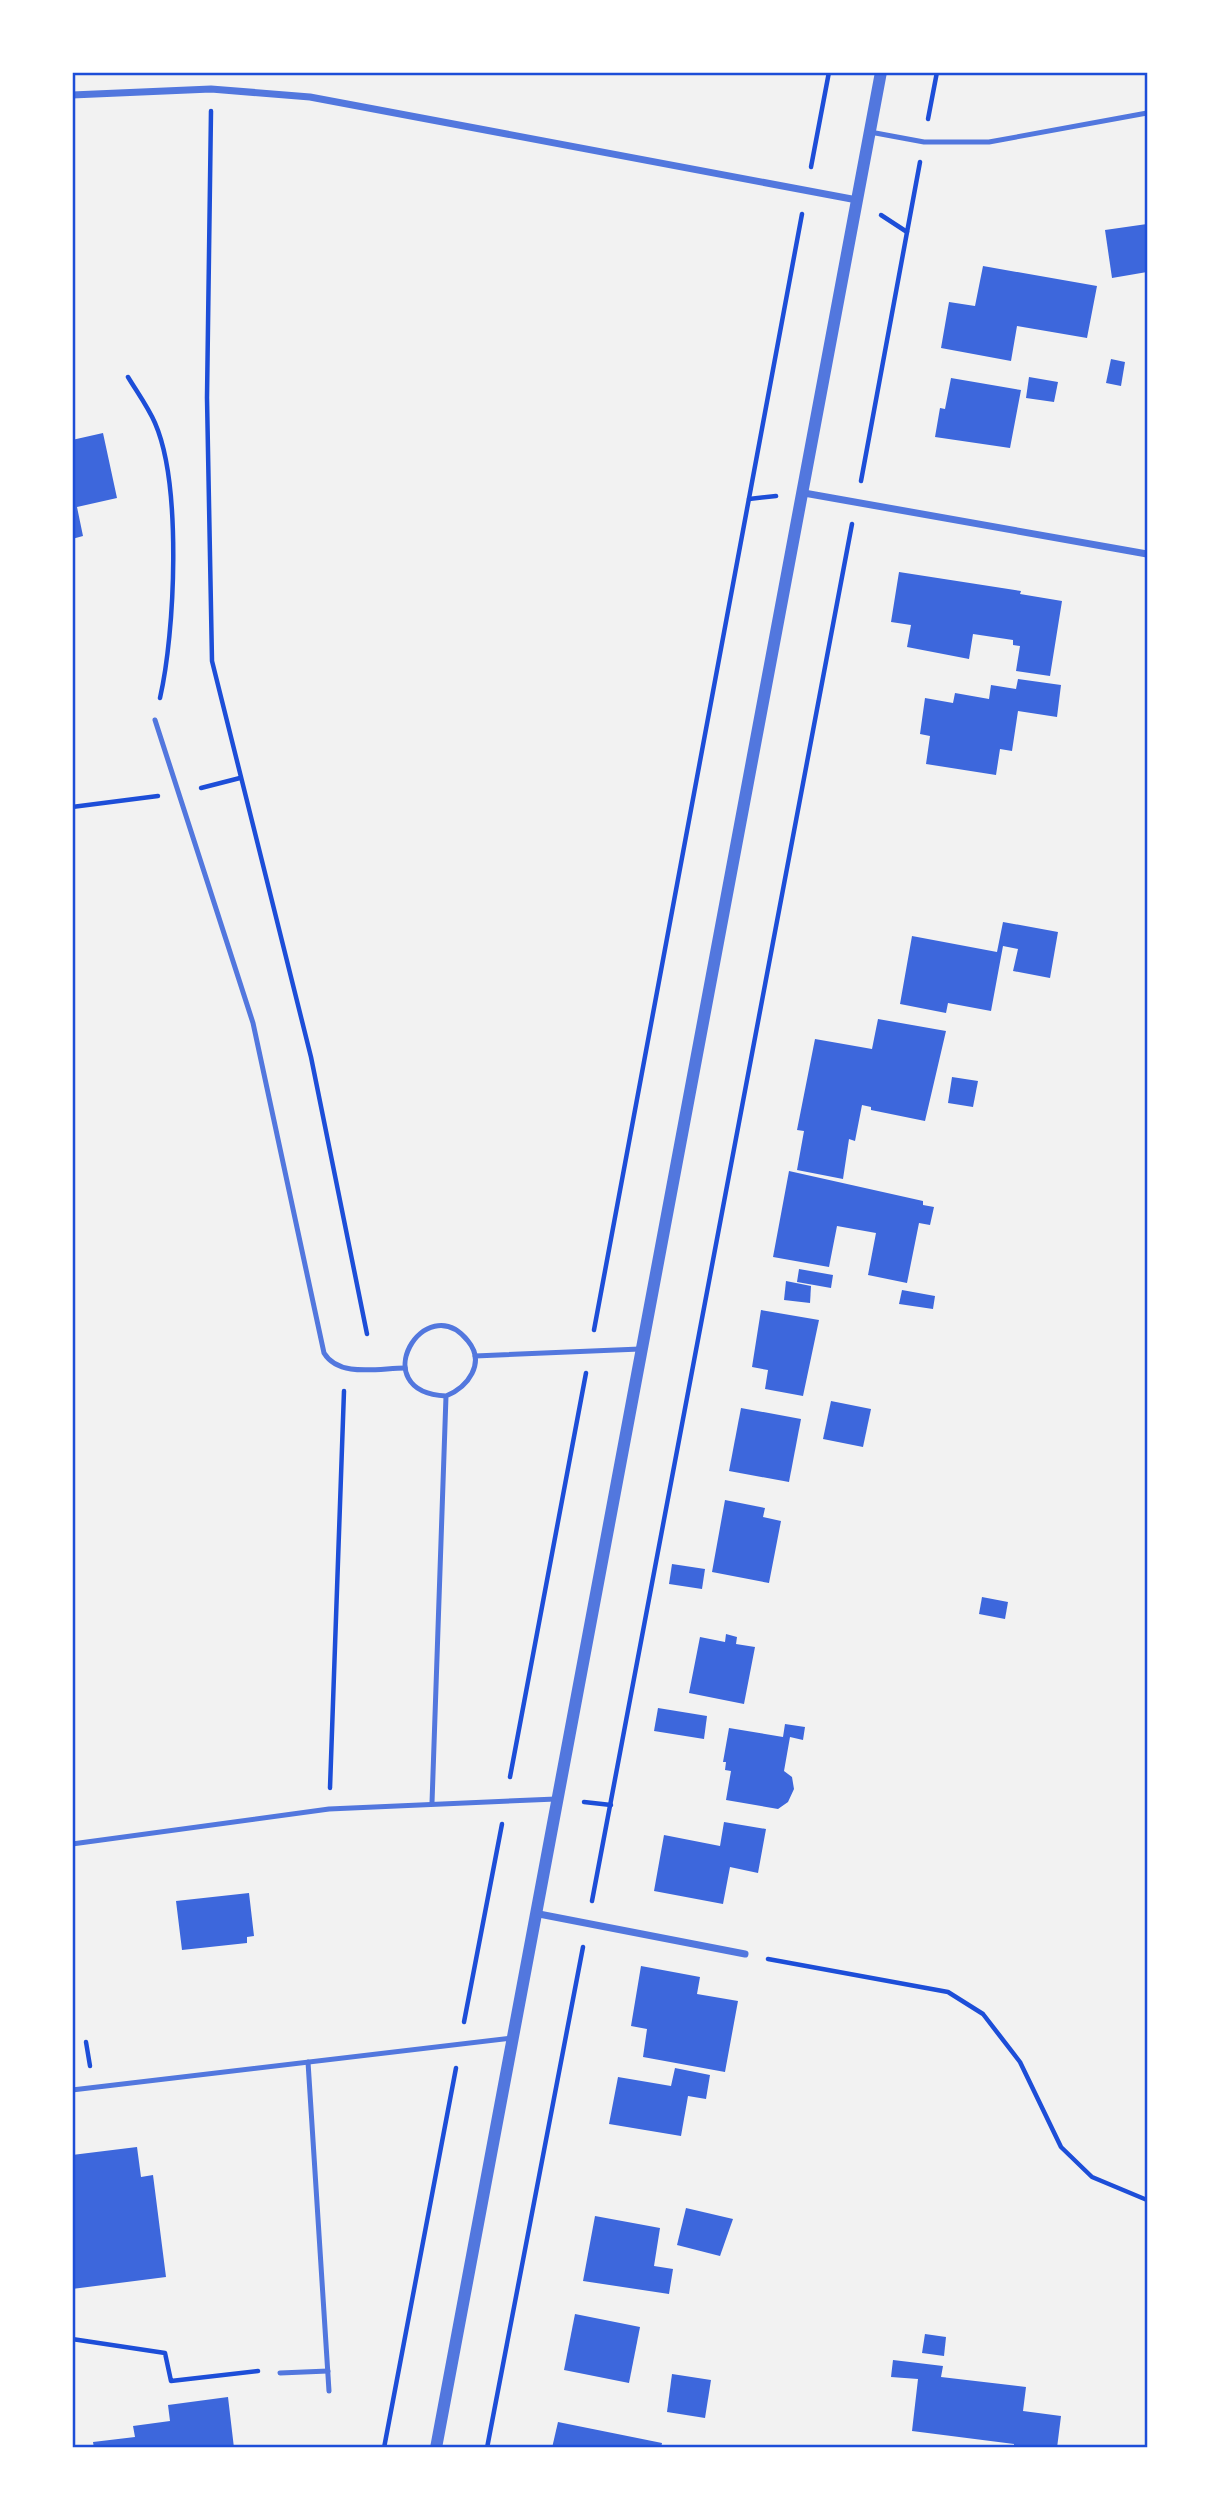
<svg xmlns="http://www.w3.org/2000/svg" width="1219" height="2520" font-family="'Roboto Condensed',sans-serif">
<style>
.building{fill:#3d67dc}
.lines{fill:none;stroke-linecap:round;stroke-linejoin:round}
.path{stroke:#1d4ed8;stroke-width:4.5}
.service{stroke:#5277de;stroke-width:5}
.minor{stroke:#5277de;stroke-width:7}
.tertiary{stroke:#5277de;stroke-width:12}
.neatline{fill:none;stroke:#1d4ed8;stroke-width:2.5}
</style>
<rect width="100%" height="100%" fill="#f2f2f2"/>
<g class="building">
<path d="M1147,224v48l-35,6 -7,-48z"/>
<path d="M983,266l114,20 -10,52 -70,-12 -6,35 -70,-13 8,-46 26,4z"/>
<path d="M1111,359l14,3 -4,24 -15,-3z"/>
<path d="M1029,377l29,5 -4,20 -28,-4z"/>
<path d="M951,378l70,12 -11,58 -75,-11 5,-29 5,1z"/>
<path d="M103,433l14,65 -40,9 6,29 -11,3v-99z"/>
<path d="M899,572l122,19 -1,3 42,7 -12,75 -34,-5 4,-25 -7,-1v-5l-40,-6 -4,25 -62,-12 4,-22 -20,-3z"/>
<path d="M1018,679l43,6 -4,32 -39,-6 -6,40 -12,-2 -4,26 -70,-11 4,-28 -10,-2 5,-36 28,5 2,-10 34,6 2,-14 25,4z"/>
<path d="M1003,922l55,10 -8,46 -37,-7 5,-22 -15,-3 -12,65 -43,-8 -2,10 -46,-9 12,-68 85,16z"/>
<path d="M878,1019l68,12 -21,90 -54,-11v-3l-9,-2 -7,36 -6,-2 -6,40 -46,-9 7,-39 -7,-1 18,-91 57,10z"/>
<path d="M952,1077l26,4 -5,26 -25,-4z"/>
<path d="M789,1171l134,30v4l11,2 -4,18 -11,-2 -12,60 -39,-8 8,-42 -39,-7 -8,41 -56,-10z"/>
<path d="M799,1269l34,6 -2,13 -34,-6z"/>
<path d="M786,1281l25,5 -1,17 -26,-3z"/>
<path d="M902,1290l33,6 -2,13 -34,-5z"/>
<path d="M761,1310l58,10 -16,76 -38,-7 3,-19 -16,-3z"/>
<path d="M831,1401l40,8 -8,38 -40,-8z"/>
<path d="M741,1408l60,11 -12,63 -60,-11z"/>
<path d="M725,1500l40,8 -2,9 18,4 -12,62 -57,-11z"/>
<path d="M672,1564l33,5 -3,20 -33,-5z"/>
<path d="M982,1597l26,5 -3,17 -26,-5z"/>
<path d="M726,1634l11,3 -1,7 19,3 -11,57 -55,-11 11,-56 25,5z"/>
<path d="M658,1708l49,8 -3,23 -50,-8z"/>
<path d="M785,1724l20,3 -2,13 -13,-3 -6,34 8,6 2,12 -6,13 -10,7 -52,-9 5,-29 -6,-1 1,-8h-3l6,-34 54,9z"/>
<path d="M724,1822l42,7 -8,44 -28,-6 -7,37 -69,-13 10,-56 56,11z"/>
<path d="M249,1893l5,43 -7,1v6l-65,7 -6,-49z"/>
<path d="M641,1966l59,11 -3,17 41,7 -13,71 -82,-15 4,-28 -16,-3z"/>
<path d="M675,2068l35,7 -4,24 -18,-3 -7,40 -72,-12 9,-47 53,9z"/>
<path d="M137,2147l4,30 12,-2 13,102 -94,12v-134z"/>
<path d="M686,2208l47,11 -13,37 -43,-11z"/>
<path d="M595,2216l65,12 -6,38 19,3 -4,25 -86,-13z"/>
<path d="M575,2314l65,13 -11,56 -65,-13z"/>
<path d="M925,2334l21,3 -2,19 -22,-3z"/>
<path d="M893,2360l50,6 -2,11 85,10 -3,24 38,5 -4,32h-43v-4l-102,-13 6,-52 -27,-2z"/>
<path d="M672,2374l39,6 -6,38 -38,-6z"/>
<path d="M228,2397l6,51h-140l-1,-6 42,-5 -2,-11 37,-5 -2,-16z"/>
<path d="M558,2422l104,21 -1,5h-109z"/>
</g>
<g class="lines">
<g class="path">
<path d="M211,111l-4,287 5,263 99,396 56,277"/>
<path d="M928,119l9,-47"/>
<path d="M811,167l18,-95"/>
<path d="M881,215l26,17"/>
<path d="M128,377c9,15 20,30 27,46 27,62 20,210 5,275"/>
<path d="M861,481l59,-319"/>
<path d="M749,499l27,-3"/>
<path d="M201,788l39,-10"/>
<path d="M72,807l86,-11"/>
<path d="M594,1330l208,-1116"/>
<path d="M510,1777l76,-404"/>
<path d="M330,1788l14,-397"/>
<path d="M584,1802l27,3"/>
<path d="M592,1901l260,-1377"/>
<path d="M768,1959l180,33 35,22 37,48 41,85 31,30 55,23"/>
<path d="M464,2022l38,-198"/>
<path d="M86,2042l4,24"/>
<path d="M72,2339l93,14 6,28 87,-10"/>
<path d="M384,2448l72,-380"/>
<path d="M487,2448l96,-501"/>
</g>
<g class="service">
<path d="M870,132l54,10h65l158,-29"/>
<path d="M155,720l98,303 71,330c15,25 55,15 81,15"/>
<path d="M475,1356l165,-7"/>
<path d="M432,1803l14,-407c-83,-4 -21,-109 22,-55 18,22 0,46 -22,55"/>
<path d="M72,1844l257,-35 227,-10"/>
<path d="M308,2062l21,329"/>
<path d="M72,2090l440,-52"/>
<path d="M280,2373l48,-2"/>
</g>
<g class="minor">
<path d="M72,95l139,-6 99,8 547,103"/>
<path d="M804,493l343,61"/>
<path d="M539,1914l206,40"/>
</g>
<path class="tertiary" d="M436,2448l445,-2376"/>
</g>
<rect width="1219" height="2520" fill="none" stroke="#ffffff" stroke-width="147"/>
<rect x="74" y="74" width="1072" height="2372" class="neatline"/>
</svg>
